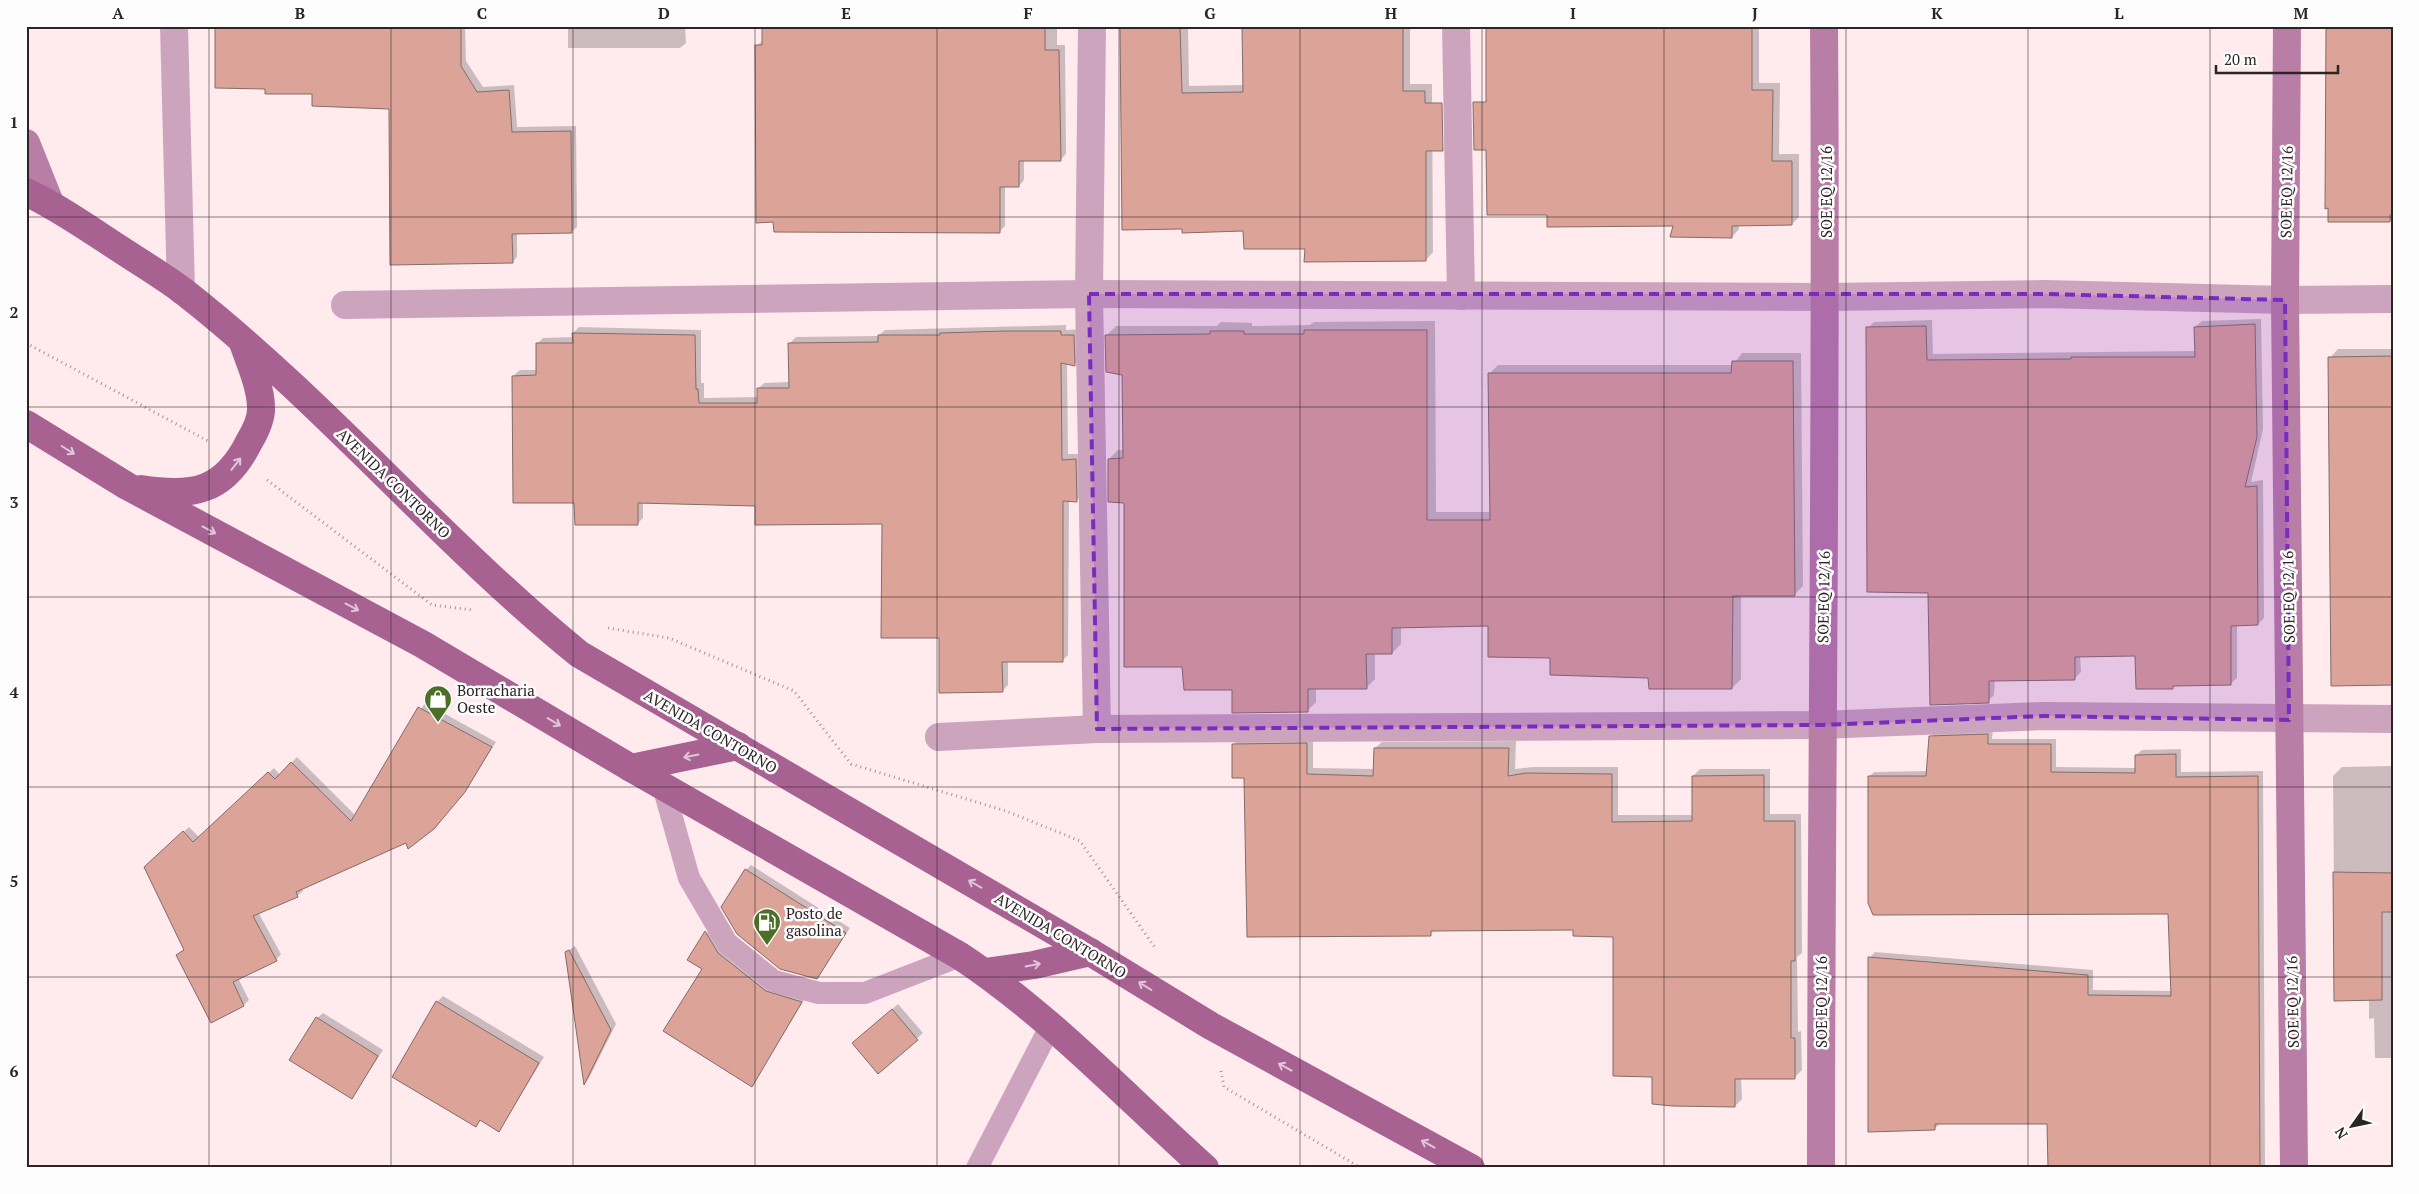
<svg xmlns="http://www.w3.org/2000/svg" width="2419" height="1194" font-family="'PT Serif',serif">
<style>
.shadow{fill:#0003}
.building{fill:#dca399;stroke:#836c68}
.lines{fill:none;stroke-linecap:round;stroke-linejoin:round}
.path{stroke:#a49497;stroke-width:3;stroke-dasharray:1 4;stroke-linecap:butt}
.lane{stroke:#cca4be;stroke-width:22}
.street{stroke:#cca4be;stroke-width:28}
.secondary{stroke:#b87ea5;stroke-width:28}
.primary{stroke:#a86292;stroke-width:28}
.oneway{stroke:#dfc7d8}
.marked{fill:#7b2cbf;fill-opacity:0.2;stroke:#7b2cbf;stroke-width:4;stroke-dasharray:10 6;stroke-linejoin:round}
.grid{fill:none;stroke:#2d2425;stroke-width:1;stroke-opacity:0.55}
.labels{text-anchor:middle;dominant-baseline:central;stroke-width:5;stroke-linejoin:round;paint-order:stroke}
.street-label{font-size:15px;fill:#2d2425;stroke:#fdfdfd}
.poi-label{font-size:15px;fill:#2d2425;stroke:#fdfdfd;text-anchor:start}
.neatline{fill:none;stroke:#2d2425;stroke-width:2}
.grid-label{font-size:16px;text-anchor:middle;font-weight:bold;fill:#2d2425}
</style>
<rect width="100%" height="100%" fill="#ffeaee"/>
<g class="shadow">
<path d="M216,26h249l1,35 17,26 31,-2 3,42 59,-1 1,101 -6,5 -54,1v24l-5,5 -122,-154 -77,-15 -47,-5z"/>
<path d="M568,26h117l1,17 -6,5h-112z"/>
<path d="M764,26h293v19h8l1,109 -6,6h-36v20l-5,6h-14v40l-6,6 -243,-186 8,-6z"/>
<path d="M1122,26h66l1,60 55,-1v-59h166v58h22l1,168 -7,8 -119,-13 -62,-17z"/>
<path d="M1488,26h271v57h21l-1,71h20v63l-7,7 -53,1v4l-7,8 -58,-12 -126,-11z"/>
<path d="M2393,26v195h-64z"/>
<path d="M2261,319l2,110 -12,53 12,-2 1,138 -6,6h-21v54l-7,6h-54l-3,4 -36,-34 -57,1 1,17 -7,7h-79l-1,16 -6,6 -59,-110 -61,-263 6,-6 58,-2 1,34 263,-3 -1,-24 7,-6z"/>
<path d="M1435,321l1,191h55l-2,-138 9,-9h235l9,-12h59l2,233 -9,9 -53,-1v85l-9,9 -83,-12 -98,-20 -61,-31 -89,1v18l-9,9h-17v26l-9,9h-50v14l-9,9 -73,-22 -51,-23 -74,-207 9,-9h6v-76l-17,-39 9,-9h101l4,-4 31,1v3l58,-1 4,-3z"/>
<path d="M1066,325v5l14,-1v30l-6,6 -7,-2 1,91h14l1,40 -6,6h-8l-1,155 -6,6h-54v24l-6,6 -61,-54 -57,-114 -127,-18 -114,-3v16l-6,6 -61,-22 -63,-126 7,-6h17v-26l6,-6 31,-1 -1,-4 6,-6 122,3v53h3v15l54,-1v-8l6,-6 26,-1v-39l6,-6 82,-1 7,-6z"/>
<path d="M2338,349h55v335l-63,-326z"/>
<path d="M425,703l71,39 -28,45 -62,55 -105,46 2,3 -6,5 -39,16 23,42 -5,6 -38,18 11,22 -5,5 -67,-50 7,-6 -34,-87 39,-35 10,10 75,-69 6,7 17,-18 58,58z"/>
<path d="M1993,729l-1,10h64v28l80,1v-13l6,-5 39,-1v23l82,-1 2,397h-215l-2,-45h-107l-7,6 -64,-172 5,-5 218,18v20l79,1 -3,-78 -300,-136 5,-5 54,-1 2,-34 6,-6z"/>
<path d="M1241,737h72v31l62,1v-21l7,-6 134,-1 -1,28 19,-2h84v48h75v-39l7,-7h70v45h31l1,139 -5,4 1,75 3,-1 1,39 -7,7 -54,1 1,21 -7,7 -121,-171 -39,-6 -140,1 -5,4 -185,-157 -11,-33z"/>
<path d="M2393,766v292h-18l-1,-40 -5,1v-20l-34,1 -2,-224 9,-9z"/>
<path d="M751,865l99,63 -33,49 -71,-107z"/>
<path d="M711,927l95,70 -54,88 -48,-117 -15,-9z"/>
<path d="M575,946l41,78 -27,54 -4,5 -19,-131z"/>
<path d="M443,996l101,61 -45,74 -18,-11 -5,5 -82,-49 43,-74z"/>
<path d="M898,1004l25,29 -45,39 -19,-34z"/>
<path d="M323,1013l60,37 -31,48 -35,-80z"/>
</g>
<g class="building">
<path d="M215,26h246v40l16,26 32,-2 3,42 59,-1 1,102 -60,1 1,29 -123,2 -1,-156 -77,-3v-12h-47v-5l-50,-1z"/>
<path d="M762,26h283v24h14l2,111h-42v26h-19v46l-226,-1 -1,-10 -17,1 -1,-178h7z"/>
<path d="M1120,26h60l2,67 61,-1 -1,-66h161v65h22v12h17l1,48h-17v110l-122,1 1,-13h-61l-1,-18 -61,2v-4l-60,1z"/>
<path d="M1486,26h266v64h21l-1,71h20v64l-60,1v12l-62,-1 3,-11 -126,1v-12h-60l-1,-65h-12l-1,-48h13z"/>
<path d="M2326,26h67v189h-3v7h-62v-14l-3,1z"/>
<path d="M2255,324l2,113 -12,50 12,-1 1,139 -27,1v59l-58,1v3h-37l-1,-33 -60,1v23l-86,1v22l-59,2 -2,-112 -61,-1 -1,-265 60,-1 1,34 144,-1v-2h124l-1,-30z"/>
<path d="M1304,330h123v190h63l-2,-147h243l1,-12h61l2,235h-62l-1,93h-83l-1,-11 -98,-3v-17l-62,-1v-31l-96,2v26h-26l1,35h-59v23l-76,1v-23h-48l-2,-23h-58v-164l-16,-1v-43l15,-1 -1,-83 -16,-3 -1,-37 105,-1v-3h34v3h60z"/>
<path d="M1006,331h55v4h13l1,31 -14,-3 1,97 14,-1 1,43 -14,-1v161h-61l1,30 -64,1v-55h-58l1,-114 -127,1v-19l-117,-3v22h-63l-1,-22h-61l-1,-127 24,-1v-32h37l-1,-10 123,2 1,54h2l1,14h58v-15h32l-1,-45 90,-1v-7h62v-2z"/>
<path d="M2393,356v329l-62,1 -3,-329z"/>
<path d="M418,707l74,40 -27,45 -31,37 -26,20 -2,-6 -110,49 2,5 -45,19 24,45 -44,21 11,24 -33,17 -35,-68 8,-5 -40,-83 39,-36 10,11 75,-70 7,7 16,-17 60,59z"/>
<path d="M1988,734v10h63v28l84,1v-18l41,-1v23l82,-1 2,392h-212l-1,-44h-112v6l-67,2v-175l220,18v20l83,1 -3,-82 -295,1 -5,-12v-127h58l3,-40z"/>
<path d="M1307,743v31l66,2 1,-28h135l-1,28 18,-3 86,1v48l80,-1v-45l72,-1v46h31v140h-4v77h4v41h-60v28l-62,-1 -21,-2v-27l-39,-1v-139l-40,-1v-6l-142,1v5l-184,1 -3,-159h-12v-34z"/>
<path d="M745,869l101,64 -29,46 -37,-10 -43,-35 -16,-27z"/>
<path d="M2333,872l60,1v39h-11v88l-48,1z"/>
<path d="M705,931l13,22 48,38 36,11 -50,85 -89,-56 39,-62 -15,-9z"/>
<path d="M569,950l42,80 -27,55 -19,-133z"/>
<path d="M436,1001l103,62 -40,69 -19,-12 -4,7 -84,-50z"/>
<path d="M892,1009l26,31 -40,34 -26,-31z"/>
<path d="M316,1017l62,39 -26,43 -63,-39z"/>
</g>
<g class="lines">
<g class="path">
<path d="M26,343l182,98"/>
<path d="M267,480l165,125 41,5"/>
<path d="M608,628l61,10 125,53 57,73 155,47 74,30 76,108"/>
<path d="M1221,1071l3,16 137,81"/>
</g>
<g class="lane">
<path d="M663,786l26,92 38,65 47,38 45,12h46l95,-37"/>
<path d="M977,1168l73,-141"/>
</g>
<g class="street">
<path d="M174,26l7,264"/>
<path d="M1092,26l-3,268 8,435"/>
<path d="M1456,26l5,270"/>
<path d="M345,305l744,-11 737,3 219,-3 240,6 108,-1"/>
<path d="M939,737l158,-8 724,-4 222,-9 350,3"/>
</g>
<g class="secondary">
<path d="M2287,26l-2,274 9,868"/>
<path d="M26,143l24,60"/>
<path d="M1821,1168c0,-381 6,-761 3,-1142"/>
</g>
<g class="primary">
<path d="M26,192c34,16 63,37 94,57 21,14 43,27 63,42 141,110 257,250 396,363l511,298 121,74 260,142"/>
<path d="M26,424l101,62 295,158 209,124 329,188c88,58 166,141 245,212"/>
<path d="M141,489c52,8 83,3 108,-47 6,-10 13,-24 12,-36 -1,-21 -11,-43 -18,-63"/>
<path d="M631,768l107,-22"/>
<path d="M985,972l49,-7 56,-13"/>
</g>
</g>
<defs><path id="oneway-shaft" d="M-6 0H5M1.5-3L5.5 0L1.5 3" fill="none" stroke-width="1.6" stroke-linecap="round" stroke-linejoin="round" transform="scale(1.25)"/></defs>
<g class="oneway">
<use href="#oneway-shaft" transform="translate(68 450) rotate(32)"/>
<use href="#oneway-shaft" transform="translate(236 464) rotate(-52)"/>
<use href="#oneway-shaft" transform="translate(209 530) rotate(28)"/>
<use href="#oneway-shaft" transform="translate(352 607) rotate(28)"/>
<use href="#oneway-shaft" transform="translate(554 722) rotate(31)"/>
<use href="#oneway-shaft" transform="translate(691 756) rotate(169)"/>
<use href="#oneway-shaft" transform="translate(975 884) rotate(-150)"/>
<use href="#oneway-shaft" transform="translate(1033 965) rotate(-11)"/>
<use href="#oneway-shaft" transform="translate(1145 986) rotate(-148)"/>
<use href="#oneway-shaft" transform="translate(1285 1067) rotate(-151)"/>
<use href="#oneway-shaft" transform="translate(1428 1144) rotate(-151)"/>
</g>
<path class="marked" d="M1089,294h956l240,6 4,420 -246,-4 -222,9 -724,4z"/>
<path class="grid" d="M209,26v1142M391,26v1142M573,26v1142M755,26v1142M937,26v1142M1119,26v1142M1300,26v1142M1482,26v1142M1664,26v1142M1846,26v1142M2028,26v1142M2210,26v1142M26,217h2367M26,407h2367M26,597h2367M26,787h2367M26,977h2367"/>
<defs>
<g id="shop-pin" transform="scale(1.4375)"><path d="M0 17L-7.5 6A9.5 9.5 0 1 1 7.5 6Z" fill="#4c6f27" stroke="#fdfdfd"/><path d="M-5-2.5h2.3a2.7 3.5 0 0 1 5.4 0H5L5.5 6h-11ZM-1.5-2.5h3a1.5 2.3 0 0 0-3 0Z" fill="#fff"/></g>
<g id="fuel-pin" transform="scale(1.4375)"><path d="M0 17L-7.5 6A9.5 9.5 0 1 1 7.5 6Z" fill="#4c6f27" stroke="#fdfdfd"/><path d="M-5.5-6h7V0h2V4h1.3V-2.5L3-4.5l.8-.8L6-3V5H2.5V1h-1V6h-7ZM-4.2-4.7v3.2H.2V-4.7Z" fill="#fff"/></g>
</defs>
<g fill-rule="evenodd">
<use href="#shop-pin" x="438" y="699"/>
<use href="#fuel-pin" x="767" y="922"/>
</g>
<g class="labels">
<g class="street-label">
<text transform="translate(1826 192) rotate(-90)">SOE EQ 12/16</text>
<text transform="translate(2286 192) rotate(-89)">SOE EQ 12/16</text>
<text transform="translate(394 483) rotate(44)">AVENIDA CONTORNO</text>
<text transform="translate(1823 597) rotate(-89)">SOE EQ 12/16</text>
<text transform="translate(2288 597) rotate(-91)">SOE EQ 12/16</text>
<text transform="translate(711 731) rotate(30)">AVENIDA CONTORNO</text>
<text transform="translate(1061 935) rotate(31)">AVENIDA CONTORNO</text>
<text transform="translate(1821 1002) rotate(-90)">SOE EQ 12/16</text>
<text transform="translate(2292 1002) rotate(-91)">SOE EQ 12/16</text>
</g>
<g class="poi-label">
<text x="457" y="690">Borracharia<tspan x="457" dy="17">Oeste</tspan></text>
<text x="786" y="913">Posto de<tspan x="786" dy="17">gasolina</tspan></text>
</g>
</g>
<rect width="2419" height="1194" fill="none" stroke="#fdfdfd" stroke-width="55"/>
<g transform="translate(2352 1126) rotate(237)" stroke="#fdfdfd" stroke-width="4" paint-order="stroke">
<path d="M0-4L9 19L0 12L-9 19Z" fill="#2d2425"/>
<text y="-8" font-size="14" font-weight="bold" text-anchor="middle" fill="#2d2425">N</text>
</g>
<path d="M2216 65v8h122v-8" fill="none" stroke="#2d2425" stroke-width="2.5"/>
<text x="2224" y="65" font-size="15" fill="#2d2425" stroke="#fdfdfd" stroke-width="4" paint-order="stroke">20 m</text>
<rect x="28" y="28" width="2364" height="1138" class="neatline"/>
<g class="grid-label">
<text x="118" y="19">A</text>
<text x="300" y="19">B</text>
<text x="482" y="19">C</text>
<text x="664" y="19">D</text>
<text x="846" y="19">E</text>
<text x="1028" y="19">F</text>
<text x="1210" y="19">G</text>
<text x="1391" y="19">H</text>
<text x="1573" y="19">I</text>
<text x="1755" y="19">J</text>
<text x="1937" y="19">K</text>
<text x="2119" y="19">L</text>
<text x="2301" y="19">M</text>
<text x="14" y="128">1</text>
<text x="14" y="318">2</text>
<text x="14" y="508">3</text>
<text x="14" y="698">4</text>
<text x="14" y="887">5</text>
<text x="14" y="1077">6</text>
</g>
</svg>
